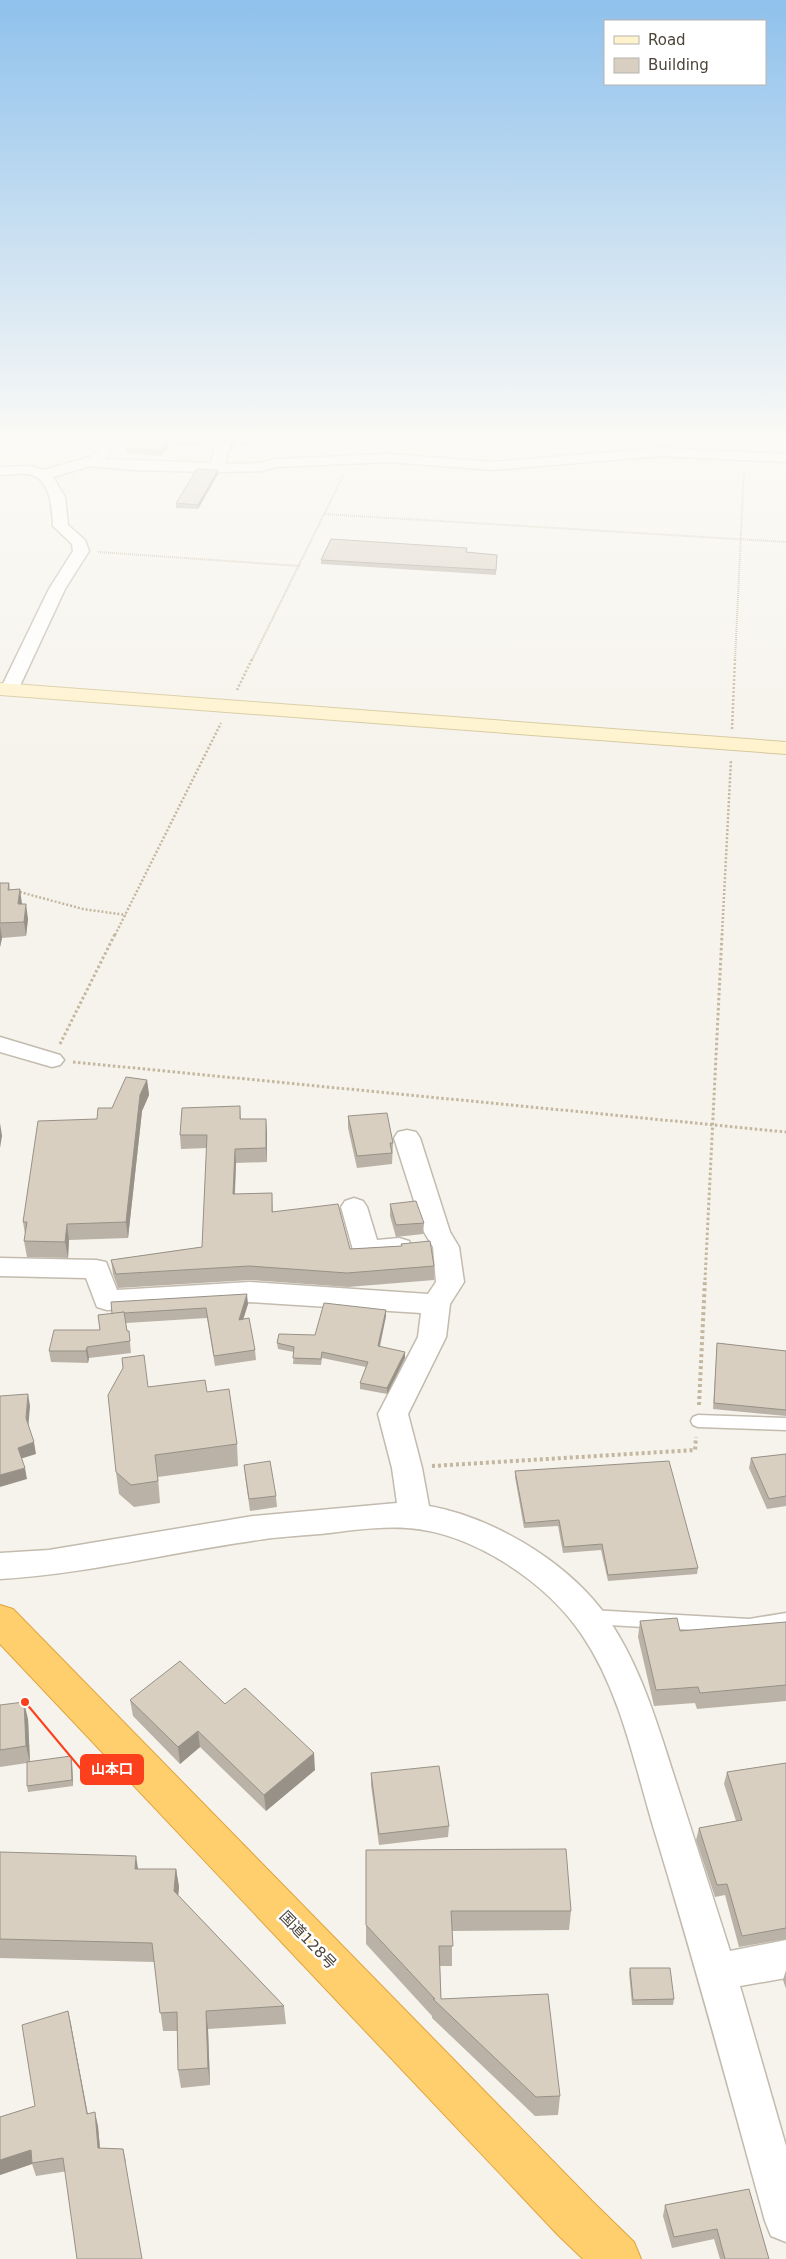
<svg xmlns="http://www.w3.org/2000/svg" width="786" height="2259" font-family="'DejaVu Sans','Noto Sans JP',sans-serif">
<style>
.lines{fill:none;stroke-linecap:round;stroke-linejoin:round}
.lane-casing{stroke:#c2bbae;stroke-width:3}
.street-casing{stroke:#c2bbae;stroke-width:3}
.secondary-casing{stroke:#d6c79b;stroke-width:2}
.highway-casing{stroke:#e0a43c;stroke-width:2}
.path-far3{stroke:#c4b79f;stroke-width:2;stroke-dasharray:1 1;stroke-linecap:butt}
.path-far2{stroke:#c4b79f;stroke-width:2.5;stroke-dasharray:2 2;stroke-linecap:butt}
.path-far1{stroke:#c4b79f;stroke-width:3;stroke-dasharray:2.5 2.5;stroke-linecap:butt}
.path{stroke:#c4b79f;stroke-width:4;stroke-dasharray:3 3;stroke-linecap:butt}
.lane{fill:#fff;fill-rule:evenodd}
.street{fill:#fff;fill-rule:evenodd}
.secondary{fill:#fff3cd;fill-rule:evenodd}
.highway{fill:#ffcf6e;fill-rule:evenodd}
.wall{fill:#bab2a6}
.shaded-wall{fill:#979187}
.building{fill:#d8cfc1;stroke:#979187}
.labels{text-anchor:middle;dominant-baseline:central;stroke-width:5;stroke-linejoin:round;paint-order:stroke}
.near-street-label{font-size:15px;fill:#4b4439;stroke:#fff}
.leader{fill:none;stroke:#fc3f1d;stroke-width:2}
.callout-dot{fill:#fc3f1d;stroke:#fff;stroke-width:2}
.callout{fill:#fc3f1d;stroke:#fc3f1d;stroke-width:2}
.callout-label{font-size:14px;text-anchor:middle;font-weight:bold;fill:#fff}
</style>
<rect width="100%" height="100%" fill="#f6f3ec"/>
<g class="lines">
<g class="lane-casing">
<g id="lane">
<path d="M698,1415l88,3v12l-88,-3 -5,-2 -2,-4 2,-4z"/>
<path d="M591,1610l158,9 37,-6v14l-37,6 -158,-9 -6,-2 -2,-5 2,-5z"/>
</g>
</g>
<g class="street-casing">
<g id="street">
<path d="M103,441h14l-12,18 106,4 6,-22h14l-6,23 36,-1 14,-4 114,-5 104,8 167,-14 126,6v8l-126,-6 -167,14 -104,-8 -113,5 -14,4 -45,1 -84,-2 -43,-4 -37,11 12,20 3,28 17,15 4,11 -24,38 -47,101 -3,4h-12l-3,-4 49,-101 24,-38 -1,-7 -19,-18c-1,-18 -2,-48 -25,-52 -9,-1 -19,1 -28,1v-8l29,-1 15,4 49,-14z"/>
<path d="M0,1037l60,18 4,5 -4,5 -8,2 -52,-15z"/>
<path d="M407,1130l9,2 4,6 30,94 9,15 5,35 -14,22 -4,33 -38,77 14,54 7,38c62,11 133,53 172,103 38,50 56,114 75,173 18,56 36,112 54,169l56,-11v38l-46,8 46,160v96l-15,-6 -6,-15c-36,-132 -72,-264 -112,-395 -19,-64 -33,-135 -71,-191 -36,-54 -111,-103 -175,-107 -29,-2 -59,3 -87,6 -23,2 -46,3 -68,7 -84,12 -167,33 -252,38v-26l49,-3 204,-34 144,-13 -5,-35 -14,-54 40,-77 3,-24 -171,-11 -143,8 -10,-3 -11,-29 -86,-2v-18l96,2 10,2 11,28 133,-8 178,12 8,-12 -3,-35 -9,-15 -30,-94 4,-6z"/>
<path d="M354,1198l9,3 4,6 10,33 22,-2 10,3 3,6 -3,6 -43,6 -10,-3 -3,-6 -12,-43 4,-6z"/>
</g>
</g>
<g class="secondary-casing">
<path id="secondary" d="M0,683l786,59v12l-786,-59z"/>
</g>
<g class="highway-casing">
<path id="highway" d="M0,1605l13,4 579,592 42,41 7,17h-58l-25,-24 -558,-591z"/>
</g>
<g class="path-far3">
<path d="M324,514l462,28"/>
<path d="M98,552l202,14"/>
<path d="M252,660l92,-186"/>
<path d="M735,660l9,-190"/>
</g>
<g class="path-far2">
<path d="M237,690l15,-31"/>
<path d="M732,729l3,-70"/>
<path d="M16,891l67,18 43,6"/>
<path d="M115,935l106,-212"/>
<path d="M722,935l9,-175"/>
</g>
<g class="path-far1">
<path d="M60,1044l55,-110"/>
<path d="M73,1062l713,70"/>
<path d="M705,1280l17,-346"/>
</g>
<g class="path">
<path d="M699,1405l6,-126"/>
<path d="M432,1466l263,-16 1,-13"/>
</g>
<use href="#lane" class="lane"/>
<use href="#street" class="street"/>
<use href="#secondary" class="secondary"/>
<use href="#highway" class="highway"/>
</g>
<g class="wall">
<path d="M126,440h90l-2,5 -44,1 -10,10 -34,-3v-4l5,-5 -5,-1z"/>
<path d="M231,440h20l-1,5 -16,1 -4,6z"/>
<path d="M684,440h31l-29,3z"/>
<path d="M218,474l-20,35 -22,-1v-5z"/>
<path d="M467,552l30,3 -1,20 -175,-11v-4z"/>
<path d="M0,883h9l1,7 12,14 6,15 -2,17 -24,2 -2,9z"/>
<path d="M147,1080l2,15 -7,16 -14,127 -59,2 -1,18 -41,-1 -3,-16 1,-7 -2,-12 74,-103 15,-11z"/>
<path d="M240,1106l1,13 26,13v30l-31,1 -1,31 37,-1 1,19 77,37 51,-3v-2l33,22v14l-86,7 -98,-7 -132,8 -5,-14 -2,-14 91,-13 5,-99 -26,1 -1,-14z"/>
<path d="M348,1116l45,27 -1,21 -35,4 -9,-40z"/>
<path d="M390,1204l34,19 -1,11 -27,3 -6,-21z"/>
<path d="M248,1304l-5,15 12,31 1,10 -41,6 -8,-48 -81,5 1,8h2l2,22 -42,5 -1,5 -37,-1 -2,-11 51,-21 -2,-15z"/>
<path d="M386,1310v6l-6,31 25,11 -18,36 -27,-5v-6l6,-16 -44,-9 -1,7 -28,-1 1,-12 -16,-3 -1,-6 38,-8z"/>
<path d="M717,1343l69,8v65l-73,-7z"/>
<path d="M148,1387l59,5 30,52 1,22 -80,11 2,26 -26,4 -15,-13 -3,-22z"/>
<path d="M786,1454v52l-19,3 -18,-41 2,-10z"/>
<path d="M244,1465l32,31 1,11 -27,4 -5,-35z"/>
<path d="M515,1471l183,97 -1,6 -89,7 -7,-31 -38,3 -5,-27 -34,2 -9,-51z"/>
<path d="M640,1621l40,10 106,-9v79l-89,8 -2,-6 -41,3 -16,-69z"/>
<path d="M130,1700l95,4 90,66 -49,41 -66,-64 -20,17 -47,-48z"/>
<path d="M0,1705l28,14 2,43 42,-1 1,25 -45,6 -1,-6v-23l-27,4z"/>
<path d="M786,1763v176l-47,8 -14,-52 -10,2 -19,-57 3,-12 37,-7 -12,-37 3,-12z"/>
<path d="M371,1773l78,53 -1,11 -69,8 -8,-60z"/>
<path d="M366,1850l205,61 -2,19 -117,1v35h-12l1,33 119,97 -2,19 -23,1 -103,-98v-2l-66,-72z"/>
<path d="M0,1852l138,17h38l3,18 -1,8 106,111 2,18 -78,5 2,56 -29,3 -3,-18v-39h-15l-9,-69 -154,-4z"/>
<path d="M630,1968l44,31 -1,6h-41l-3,-32z"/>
<path d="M786,1970v19l-3,-9z"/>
<path d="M68,2011l20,103 10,12 2,22 23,1 3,13 -90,14 -4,-12 -32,11v-58l35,-11z"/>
<path d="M749,2189l20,70h-49l-6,-20 -42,9 -9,-32 2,-11z"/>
</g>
<g class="shaded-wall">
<path d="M169,441l1,5 -10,10v-5z"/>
<path d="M233,441l1,5 -4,6v-5z"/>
<path d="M218,470v4l-20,35v-4z"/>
<path d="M20,889l2,15 -2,15 -2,-15z"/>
<path d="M26,904l2,15 -2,17 -2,-14z"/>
<path d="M0,925l2,13 -2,9z"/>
<path d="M147,1080l2,15 -7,16 -14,127 -2,-16 14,-127z"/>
<path d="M266,1119l1,13v30l-1,-14z"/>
<path d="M0,1123l2,13 -2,12z"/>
<path d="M235,1149l1,14 -2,45 -1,-14z"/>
<path d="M67,1224l2,16 -1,18 -3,-16z"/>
<path d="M247,1294l1,10 -8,26 -1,-10z"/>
<path d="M386,1310v6l-8,36v-6z"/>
<path d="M87,1347l2,11 -1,5 -2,-12z"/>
<path d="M405,1352v6l-18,36v-6z"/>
<path d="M28,1394l2,12 -2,24 -2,-12z"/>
<path d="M34,1442l2,12 -16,5 -2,-11z"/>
<path d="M25,1468l2,11 -27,8v-12z"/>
<path d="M24,1702l4,17 2,44 -4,-17z"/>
<path d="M198,1731l2,16 -20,17 -2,-17z"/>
<path d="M314,1753l1,17 -49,41 -2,-16z"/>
<path d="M71,1756l1,5 1,25 -1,-6z"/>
<path d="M136,1856l3,19 -4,-6z"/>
<path d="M176,1869l3,18 -2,22 -3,-18z"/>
<path d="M68,2011l3,13 19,104 -3,-14z"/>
<path d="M206,2011l2,18 2,56 -2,-17z"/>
<path d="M95,2112l3,14 3,35 -3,-13z"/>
<path d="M31,2150l1,14 -32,11v-15z"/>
</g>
<g class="building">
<path d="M134,440h63l-28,1 -9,10 -34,-2z"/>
<path d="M231,440h19l-17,1 -3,6z"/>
<path d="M197,469l21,1 -20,35 -22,-2z"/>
<path d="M331,539l136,9 -1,4 31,3 -1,15 -175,-10z"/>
<path d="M0,883h9l-1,7 12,-1 -2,15h8l-2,18 -24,1z"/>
<path d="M126,1077l21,3 -7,15 -14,127 -59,2 -2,18 -41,-1 3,-19h-4l15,-101 59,-2 1,-11h14z"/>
<path d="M240,1106v13h26v29l-31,1 -2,45 39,-1v19l66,-8 12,45 52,-3 -1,-2 29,-3 4,25 -87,7 -98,-7 -133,8 -5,-14 91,-13 5,-112h-27l2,-27z"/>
<path d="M387,1113l6,30h-3l2,10 -35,3 -9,-40z"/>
<path d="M416,1201l8,22 -28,2 -6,-21z"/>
<path d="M247,1294l-8,26 10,-2 6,32 -41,6 -8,-48 -82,5v-1l-12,2 -1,-12z"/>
<path d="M324,1303l62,7 -8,36 27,6 -18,36 -27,-5 8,-21 -46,-10 -1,7 -28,-1 1,-11 -17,-4 2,-9 36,1z"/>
<path d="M124,1312l3,19h2l1,10 -43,6 -1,4h-37l5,-21h46l-2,-15z"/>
<path d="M717,1343l69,8v59l-72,-7z"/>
<path d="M144,1355l4,32 57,-7 2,12 22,-3 8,55 -82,11 3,26 -27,4 -15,-13 -8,-77 15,-27 -1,-10z"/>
<path d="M28,1394l-2,24 8,24 -16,6 7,20 -25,7v-79z"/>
<path d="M786,1454v42l-17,3 -18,-41z"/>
<path d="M270,1461l6,35 -27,3 -5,-34z"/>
<path d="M669,1461l29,107 -90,7 -6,-31 -38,3 -5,-27 -34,3 -10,-52z"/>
<path d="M677,1618l3,13 106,-9v63l-86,8 -2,-6 -42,3 -16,-69z"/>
<path d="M180,1661l45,43 20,-16 69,65 -50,42 -66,-64 -20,16 -48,-47z"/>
<path d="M24,1702l2,44 -26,4v-45z"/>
<path d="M71,1756l1,24 -45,6v-24z"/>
<path d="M786,1763v165l-44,8 -15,-52 -10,1 -18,-57 43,-8 -15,-48z"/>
<path d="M439,1766l10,60 -70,8 -8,-61z"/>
<path d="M566,1849l5,62h-120l2,35h-14l2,53 107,-5 12,102 -24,1 -103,-98h2l-69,-74v-75z"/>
<path d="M0,1852l136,4 -1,13h41l-2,22 110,115 -78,5 2,57 -30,2 -1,-58 -17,1 -8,-70 -152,-4z"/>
<path d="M630,1968h40l4,31 -41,1z"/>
<path d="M68,2011l19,103 8,-2 3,36 25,1 19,110h-65l-14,-101 -31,5 -1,-13 -31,10v-43l35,-11 -13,-81z"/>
<path d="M749,2189l20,70h-44l-8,-30 -43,8 -9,-32z"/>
</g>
<linearGradient id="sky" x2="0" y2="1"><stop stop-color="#8fc1ec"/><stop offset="0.58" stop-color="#fbfaf6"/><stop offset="1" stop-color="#fbfaf6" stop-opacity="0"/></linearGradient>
<rect width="786" height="757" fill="url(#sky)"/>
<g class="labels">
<g class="near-street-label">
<text transform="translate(308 1940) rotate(46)">国道128号</text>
</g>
</g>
<path class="leader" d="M25 1702L81 1769"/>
<circle class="callout-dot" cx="25" cy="1702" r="5"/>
<rect class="callout" x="81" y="1755" width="62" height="29" rx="5"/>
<g class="callout-label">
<text x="112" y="1774">山本口</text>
</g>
<rect x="604" y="20" width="162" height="65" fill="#ffffff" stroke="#b7b4b0"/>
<rect x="614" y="36" width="25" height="8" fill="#fff3cd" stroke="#b7b4b0"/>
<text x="648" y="45" font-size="15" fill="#4b4439">Road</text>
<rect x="614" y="58" width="25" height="15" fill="#d8cfc1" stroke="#b7b4b0"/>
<text x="648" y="70" font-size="15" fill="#4b4439">Building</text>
</svg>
